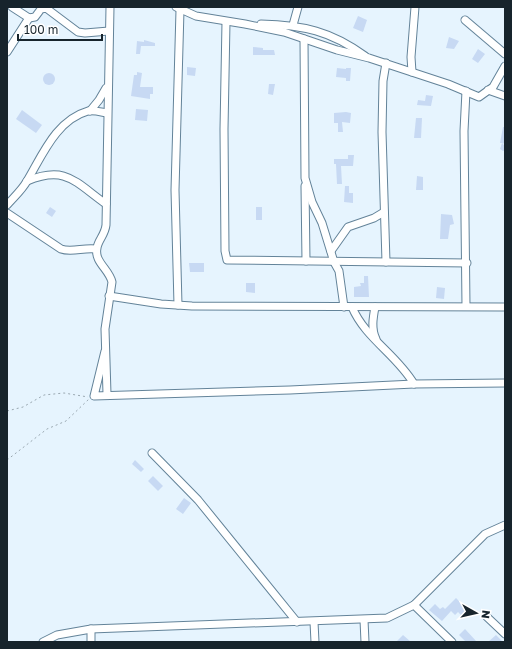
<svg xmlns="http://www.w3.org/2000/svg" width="512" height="649" font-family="'Golos Text',sans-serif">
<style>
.building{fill:#c7d9f3}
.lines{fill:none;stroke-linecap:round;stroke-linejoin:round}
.minor-casing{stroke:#638399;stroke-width:9}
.path{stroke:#9aa8b1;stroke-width:1;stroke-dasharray:2 3;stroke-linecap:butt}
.minor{stroke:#fff;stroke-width:7}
</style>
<rect width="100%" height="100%" fill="#e6f4fe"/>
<g class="building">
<path d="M358,16l9,4 -4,12 -10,-4z"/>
<path d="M449,37l10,4 -5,8 -8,-1z"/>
<path d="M144,40l11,3v3h-14l-1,8h-4l1,-13 7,1z"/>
<path d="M253,47l10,1v2h11l1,5h-22z"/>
<path d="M478,49l7,5 -7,9 -6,-4z"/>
<path d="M187,67l9,1 -1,8 -8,-1z"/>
<path d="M337,68l9,1v-1h5l-1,13h-4v-3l-10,-1z"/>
<path d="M137,72l5,1 -2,14h13v7h-3v5l-19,-3 3,-21h3z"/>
<circle cx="49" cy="79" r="6"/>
<path d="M269,84h6l-2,11 -5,-1z"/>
<path d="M426,95l7,1 -2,10 -14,-1 1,-5 7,1z"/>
<path d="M136,109l12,1 -1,11 -12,-1z"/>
<path d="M22,110l20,15 -6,8 -20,-14z"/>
<path d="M346,112l5,1 -1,10 -8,-1 1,10h-5v-9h-4v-10z"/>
<path d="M416,118h6l-1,20h-7z"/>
<path d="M503,127h2v17l-3,-1 3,3v4l-2,1 -3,-2 2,-6h-2z"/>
<path d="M348,155h6l-1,11h-12l1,18h-5l-1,-20h-2v-5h14z"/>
<path d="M417,176l6,1v13h-7z"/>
<path d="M345,186h4v7h4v10l-9,-1z"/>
<path d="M50,207l6,4 -4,6 -6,-4z"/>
<rect x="256" y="207" width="6" height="13"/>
<path d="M441,214l11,1 2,9 -4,1 -2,14h-8z"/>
<path d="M189,263h15v9h-14z"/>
<path d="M364,276h4l1,21h-15v-10l7,-1 -1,-3h4z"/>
<path d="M246,283h9v10l-9,-1z"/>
<path d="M437,287l8,1 -1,11 -8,-1z"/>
<path d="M135,460l9,9 -3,3 -9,-8z"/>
<path d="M153,476l10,10 -5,5 -10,-10z"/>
<path d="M184,498l7,5 -8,11 -7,-5z"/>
<path d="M456,598l11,11 -6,6 -3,-3 -3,3 -4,-4 -9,10 -13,-11 6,-6 5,5 3,-2 2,2z"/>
<path d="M465,629l12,13h-11l-7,-7z"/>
<path d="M403,635l8,7h-15z"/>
<path d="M496,635l7,7h-15z"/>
</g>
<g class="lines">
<g class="minor-casing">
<g id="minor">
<path d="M12,7l17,11 6,-1 6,-8 5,-1 32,24 7,1 24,-2"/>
<path d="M176,7l20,9 49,8 39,8 53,18 32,8 79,26 31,13 14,-10 12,-21"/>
<path d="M465,20l40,34"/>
<path d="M226,22l-2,107 1,122 2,9 240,3"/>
<path d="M261,24c42,1 70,7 104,32"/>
<path d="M293,25l5,-18"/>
<path d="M304,39l1,139 7,24 10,21 12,39 5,9 5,36"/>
<path d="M7,52l22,-34"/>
<path d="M412,72l-1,-15 4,-50"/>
<path d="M488,90l17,6"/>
<path d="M466,91l-2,40 2,175"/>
<path d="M90,111l9,-11 7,-12"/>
<path d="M27,181c39,-16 48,1 79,23"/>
<path d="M305,186l1,75"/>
<path d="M7,205c7,-8 15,-15 20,-24 15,-25 29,-61 61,-70 6,-1 13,1 19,2"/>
<path d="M7,213l54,36c11,4 23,-2 35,0"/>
<path d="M331,251l17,-24 26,-9 10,-6"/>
<path d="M386,262l-4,-130 1,-51 3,-18"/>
<path d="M109,296l52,8 31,2 313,1"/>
<path d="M178,305l-3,-115 5,-180"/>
<path d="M352,307c13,31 45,48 62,77"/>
<path d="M375,307c-2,11 -4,22 1,32"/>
<path d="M105,351l-11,45 196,-6 124,-6 91,-1"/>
<path d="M107,394l-2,-65 7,-47c-3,-13 -18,-20 -15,-34 1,-8 8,-13 9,-23l4,-218"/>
<path d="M152,453l46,47 99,122"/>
<path d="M414,605l38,37"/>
<path d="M487,617l18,17"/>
<path d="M364,620l1,22"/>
<path d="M314,622l1,20"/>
<path d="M91,629v13"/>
<path d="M43,642l14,-7 34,-6 296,-11 27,-13 71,-71 20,-9"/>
</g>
</g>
<g class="path">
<path d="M7,411l16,-4 21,-12 20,-2 24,4"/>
<path d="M7,460l40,-31 19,-8 23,-22"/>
</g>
<use href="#minor" class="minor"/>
</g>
<rect width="512" height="649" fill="none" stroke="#17242c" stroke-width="16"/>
<g transform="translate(476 613) rotate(98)" stroke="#ffffff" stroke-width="3" paint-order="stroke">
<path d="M0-3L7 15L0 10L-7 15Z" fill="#17242c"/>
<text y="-6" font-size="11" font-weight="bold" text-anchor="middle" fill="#17242c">N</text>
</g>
<path d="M18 34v6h84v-6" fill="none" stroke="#17242c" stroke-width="2"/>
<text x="24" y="34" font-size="12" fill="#17242c" stroke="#ffffff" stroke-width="3" paint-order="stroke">100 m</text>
</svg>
